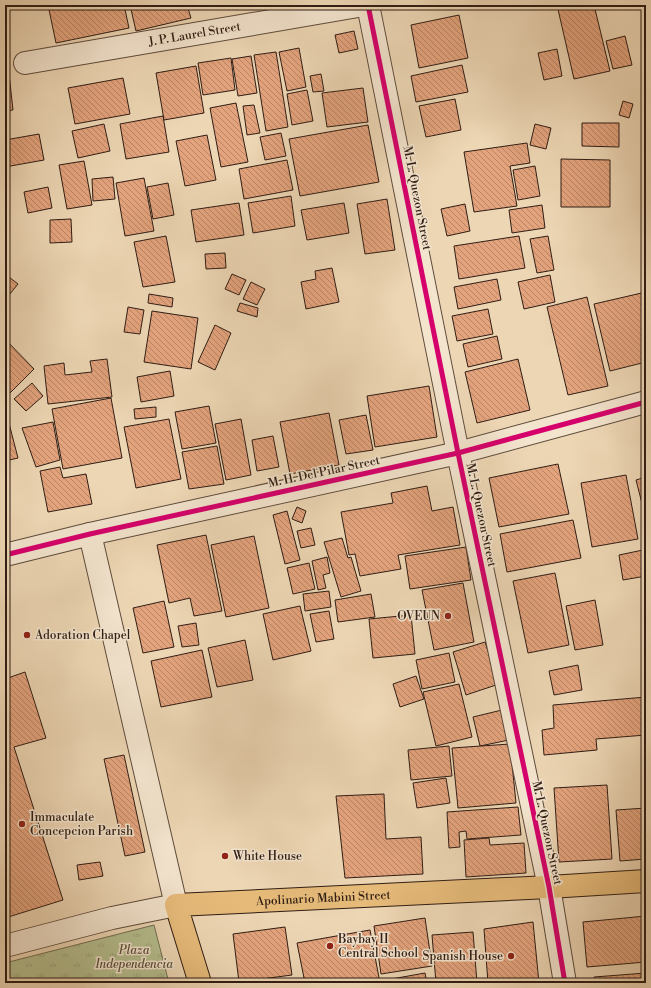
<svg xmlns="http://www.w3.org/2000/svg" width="651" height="988" font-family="'Libre Bodoni',serif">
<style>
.park{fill:url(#park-tufts);stroke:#726e52}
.building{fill:url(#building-back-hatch);stroke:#2f1d14}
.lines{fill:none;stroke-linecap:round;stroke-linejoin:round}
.minor-casing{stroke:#5e4b3c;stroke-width:24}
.major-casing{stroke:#2f1d14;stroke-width:24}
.minor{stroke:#f3e4ce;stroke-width:22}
.major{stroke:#e6bb7a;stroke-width:22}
.cycleway-casing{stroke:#f3e4ce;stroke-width:8}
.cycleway{stroke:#d6006c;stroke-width:5}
.poi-dot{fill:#8f2418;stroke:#f3e4ce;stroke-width:1.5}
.labels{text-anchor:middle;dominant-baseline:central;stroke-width:3;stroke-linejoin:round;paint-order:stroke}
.street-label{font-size:12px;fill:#2f1d14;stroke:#f3e4ce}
.poi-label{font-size:12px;fill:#2f1d14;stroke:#f3e4ce;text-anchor:start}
.park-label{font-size:12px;font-style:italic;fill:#574d39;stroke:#f3e4ce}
</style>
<defs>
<pattern id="park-tufts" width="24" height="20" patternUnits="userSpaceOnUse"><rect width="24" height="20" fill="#b5be8f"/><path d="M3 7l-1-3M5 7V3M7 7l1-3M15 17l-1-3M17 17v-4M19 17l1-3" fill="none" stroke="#9ca37a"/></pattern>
<pattern id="building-back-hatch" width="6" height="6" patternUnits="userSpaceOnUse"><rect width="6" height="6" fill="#e3a37d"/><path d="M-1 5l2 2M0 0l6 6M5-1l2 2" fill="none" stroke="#b88465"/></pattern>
</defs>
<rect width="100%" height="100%" fill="#edd6b4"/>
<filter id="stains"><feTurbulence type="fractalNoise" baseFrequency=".005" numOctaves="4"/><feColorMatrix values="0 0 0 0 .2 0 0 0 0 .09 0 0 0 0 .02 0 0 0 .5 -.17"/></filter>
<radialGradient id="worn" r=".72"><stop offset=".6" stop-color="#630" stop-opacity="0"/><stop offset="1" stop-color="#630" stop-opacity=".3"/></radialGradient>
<path class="park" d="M154,925l15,58h-164v-20z"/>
<g class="building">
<path d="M48,5h76l5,23 -73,15z"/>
<path d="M130,5h57l4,13 -55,13z"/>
<path d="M557,5h37l16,66 -36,8z"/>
<path d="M459,15l9,43 -49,10 -8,-43z"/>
<path d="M354,31l4,18 -19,4 -4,-18z"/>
<path d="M625,36l7,29 -19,4 -7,-28z"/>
<path d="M299,48l7,39 -19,4 -8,-39z"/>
<path d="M557,49l5,27 -18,4 -6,-27z"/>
<path d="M276,52l12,75 -22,4 -12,-76z"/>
<path d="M251,56l6,37 -19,3 -6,-37z"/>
<path d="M231,58l4,32 -32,5 -5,-32z"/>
<path d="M5,65h3l5,45 -8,1z"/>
<path d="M462,65l6,27 -52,10 -5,-26z"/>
<path d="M196,66l8,47 -40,7 -8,-47z"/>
<path d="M321,74l3,17 -11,1 -3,-16z"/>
<path d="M123,78l7,36 -55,10 -7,-36z"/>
<path d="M363,88l5,34 -41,5 -5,-34z"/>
<path d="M307,90l6,31 -21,4 -5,-31z"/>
<path d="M455,99l6,31 -35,7 -7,-31z"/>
<path d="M623,101l10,3 -4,14 -10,-3z"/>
<path d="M236,103l12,59 -27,5 -11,-59z"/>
<path d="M254,105l6,28 -13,2 -4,-29z"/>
<path d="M163,116l6,36 -43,7 -6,-35z"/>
<path d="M582,123h37v24l-37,-1z"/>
<path d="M104,124l6,27 -32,7 -6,-27z"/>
<path d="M535,124l16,4 -5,21 -16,-4z"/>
<path d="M368,125l11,57 -79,14 -11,-57z"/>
<path d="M281,133l5,23 -21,4 -5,-23z"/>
<path d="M39,134l5,26 -39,7v-27z"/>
<path d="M207,135l9,45 -31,6 -9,-45z"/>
<path d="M527,143l3,20 -20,3 7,40 -43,6 -10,-60z"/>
<path d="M561,159l49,1v47h-49z"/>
<path d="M287,160l6,30 -49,9 -5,-30z"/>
<path d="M84,161l8,44 -25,4 -8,-44z"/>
<path d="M535,166l5,30 -22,4 -5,-30z"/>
<path d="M113,177l2,22 -22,2 -1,-22z"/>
<path d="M144,178l10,53 -29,5 -9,-53z"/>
<path d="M168,183l6,32 -21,4 -6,-32z"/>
<path d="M48,187l4,21 -24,5 -4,-21z"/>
<path d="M291,196l4,30 -42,7 -5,-30z"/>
<path d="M387,199l8,51 -30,4 -8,-50z"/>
<path d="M239,203l5,32 -48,7 -5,-32z"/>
<path d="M344,203l5,30 -42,7 -6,-30z"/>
<path d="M465,204l5,27 -23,5 -6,-27z"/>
<path d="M542,205l3,23 -33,5 -3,-23z"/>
<path d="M71,219l1,23 -22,1v-23z"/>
<path d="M166,236l9,46 -32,5 -9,-45z"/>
<path d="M519,236l6,32 -66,11 -5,-33z"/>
<path d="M548,236l6,34 -17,3 -7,-34z"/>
<path d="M225,253l1,15 -20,1 -1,-15z"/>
<path d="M332,268l7,34 -33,7 -5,-27 15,-3 -1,-8z"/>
<path d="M5,274l13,10 -13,16z"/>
<path d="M232,274l14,6 -7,15 -14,-6z"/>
<path d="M550,275l5,27 -31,7 -6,-27z"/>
<path d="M497,279l4,21 -43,9 -4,-22z"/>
<path d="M251,282l14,7 -8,16 -14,-6z"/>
<path d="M646,292v70l-36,9 -16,-67z"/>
<path d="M149,294l24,4 -1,9 -24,-4z"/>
<path d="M587,297l21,89 -40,9 -21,-88z"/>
<path d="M240,303l18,5 -1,9 -20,-6z"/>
<path d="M128,307l16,3 -4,24 -16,-2z"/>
<path d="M488,309l5,25 -36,7 -5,-25z"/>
<path d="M152,311l46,7 -7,51 -47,-7z"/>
<path d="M215,325l16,8 -16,37 -17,-8z"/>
<path d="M497,336l5,23 -34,8 -5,-23z"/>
<path d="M5,339l29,30 -29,29z"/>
<path d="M107,359l5,38 -64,7 -4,-38 20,-3 1,12 27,-3 -2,-11z"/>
<path d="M518,359l12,51 -53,13 -12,-51z"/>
<path d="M170,371l4,25 -33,6 -4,-25z"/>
<path d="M32,383l11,13 -17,15 -12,-12z"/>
<path d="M429,386l8,51 -62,10 -8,-51z"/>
<path d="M111,398l11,60 -59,11 -11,-60z"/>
<path d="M209,406l7,37 -34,6 -7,-37z"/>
<path d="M156,407v10l-21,2 -1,-10z"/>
<path d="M5,408l13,50 -13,3z"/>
<path d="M329,413l10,52 -49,9 -10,-52z"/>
<path d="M366,415l7,35 -27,4 -7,-34z"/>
<path d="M169,419l12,60 -45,9 -12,-61z"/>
<path d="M241,419l10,56 -25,5 -11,-56z"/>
<path d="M53,422l7,38 -24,7 -14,-39z"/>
<path d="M273,436l6,31 -22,4 -5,-31z"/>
<path d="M217,446l7,38 -35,5 -7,-37z"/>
<path d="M558,464l11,50 -70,13 -10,-49z"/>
<path d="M60,467l3,11 23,-4 6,30 -44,8 -8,-41z"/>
<path d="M626,475l12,64 -46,8 -11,-64z"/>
<path d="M646,477v42l-10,-39z"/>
<path d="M427,486l5,25 21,-4 7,38 -62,10 3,14 -41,7 -5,-22 -6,1 -8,-43 52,-9 -2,-10z"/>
<path d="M297,507l9,4 -4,12 -10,-4z"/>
<path d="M287,511l13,49 -15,4 -12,-49z"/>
<path d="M573,520l8,38 -74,14 -7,-38z"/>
<path d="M311,528l4,17 -14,3 -4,-17z"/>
<path d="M206,535l16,76 -28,5 -4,-18 -21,5 -12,-58z"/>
<path d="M254,536l15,72 -43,9 -15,-72z"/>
<path d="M342,538l6,20 3,-1 10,34 -20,6 -17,-55z"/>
<path d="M466,547l5,33 -61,9 -5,-33z"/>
<path d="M643,550l3,26 -23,4 -4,-25z"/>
<path d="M327,557l3,16 -7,2 3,13 -8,2 -6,-29z"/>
<path d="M309,563l6,26 -22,5 -6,-26z"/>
<path d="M555,573l14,72 -41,8 -15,-72z"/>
<path d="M463,583l11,59 -40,8 -12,-60z"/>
<path d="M329,591l2,16 -26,4 -2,-17z"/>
<path d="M371,594l4,23 -37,5 -3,-22z"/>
<path d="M595,600l8,45 -28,5 -9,-44z"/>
<path d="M164,601l10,46 -31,6 -10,-45z"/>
<path d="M300,606l11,45 -38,9 -10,-46z"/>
<path d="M329,611l5,28 -18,3 -6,-28z"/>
<path d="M411,615l4,39 -42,4 -4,-39z"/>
<path d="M196,623l3,22 -17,2 -4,-21z"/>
<path d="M245,640l8,40 -36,7 -9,-39z"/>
<path d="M485,642l14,42 -33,11 -13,-43z"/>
<path d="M202,650l10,47 -51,10 -10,-46z"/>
<path d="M449,653l6,29 -33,7 -6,-29z"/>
<path d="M578,665l4,25 -28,5 -5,-24z"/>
<path d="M25,672l21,66 -32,9 49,153 -58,18v-239z"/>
<path d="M416,676l8,23 -24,8 -7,-23z"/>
<path d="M459,684l13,53 -36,9 -13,-54z"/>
<path d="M646,697v38l-50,4 1,11 -53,5 -2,-25 12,-2 -1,-23z"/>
<path d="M502,710l7,30 -29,6 -7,-29z"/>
<path d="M510,744l6,59 -58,5 -6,-60z"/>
<path d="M449,746l3,30 -41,4 -3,-30z"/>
<path d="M124,755l21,97 -20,4 -21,-97z"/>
<path d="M446,778l4,25 -33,5 -4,-25z"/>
<path d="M607,785l5,74 -53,3 -5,-74z"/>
<path d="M384,794l2,45 35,-2 2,37 -78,4 -9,-82z"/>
<path d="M518,807l3,28 -54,4 -1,-8 -7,1 1,15 -11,1 -2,-36z"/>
<path d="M646,808v51l-26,2 -4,-51z"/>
<path d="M489,838l1,7 34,-2 2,30 -60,4 -2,-37z"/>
<path d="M100,862l3,14 -24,4 -2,-15z"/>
<path d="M646,916v46l-59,5 -4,-45z"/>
<path d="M425,918l7,48 -51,8 -7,-48z"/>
<path d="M533,922l6,61h-51l-4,-54z"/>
<path d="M285,927l7,48 -53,7 -6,-48z"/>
<path d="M370,930l10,53h-75l-8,-40z"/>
<path d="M473,932l4,51h-41l-4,-48z"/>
<path d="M425,973l2,10h-41v-3z"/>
<path d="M646,973v10h-51l-1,-6z"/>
</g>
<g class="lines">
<g class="minor-casing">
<g id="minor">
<path d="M368,5l90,448 91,434 16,96"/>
<path id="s1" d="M25,63l339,-58"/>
<path d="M5,555l85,-21 368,-81 188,-51"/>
<path d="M5,946l107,-28 64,-13 -86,-371"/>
</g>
</g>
<g class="major-casing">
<g id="major">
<path id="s2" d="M200,983l-24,-78 373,-18 97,-6"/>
</g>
</g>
<use href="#minor" class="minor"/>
<use href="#major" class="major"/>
<g class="cycleway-casing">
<g id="cycleway">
<path d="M368,5l90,448 91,434 16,96"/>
<path d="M5,555l85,-21 368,-81 188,-51"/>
</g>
</g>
<use href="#cycleway" class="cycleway"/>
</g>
<g class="poi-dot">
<circle cx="448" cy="616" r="4"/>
<circle cx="27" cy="635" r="4"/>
<circle cx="22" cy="824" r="4"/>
<circle cx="225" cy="856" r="4"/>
<circle cx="330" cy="946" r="4"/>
<circle cx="511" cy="956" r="4"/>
</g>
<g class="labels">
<g class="street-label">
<text stroke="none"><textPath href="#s1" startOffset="172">J. P. Laurel Street</textPath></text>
<text transform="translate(417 198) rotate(79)">M. L. Quezon Street</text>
<text transform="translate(324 472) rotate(-12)">M. H. Del Pilar Street</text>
<text transform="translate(481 515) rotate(78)">M. L. Quezon Street</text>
<text transform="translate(547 833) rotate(78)">M. L. Quezon Street</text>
<text stroke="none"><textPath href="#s2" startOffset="229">Apolinario Mabini Street</textPath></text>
</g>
<g class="poi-label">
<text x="440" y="616" text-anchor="end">OVEUN</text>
<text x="35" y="635">Adoration Chapel</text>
<text x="30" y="817">Immaculate<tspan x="30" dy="14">Concepcion Parish</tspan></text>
<text x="233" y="856">White House</text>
<text x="338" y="939">Baybay II<tspan x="338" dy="14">Central School</tspan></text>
<text x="503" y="956" text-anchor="end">Spanish House</text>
</g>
<g class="park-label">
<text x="134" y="950">Plaza<tspan x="134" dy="14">Independencia</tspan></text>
</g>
</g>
<rect width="651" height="988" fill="none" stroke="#edd6b4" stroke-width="20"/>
<rect x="6" y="6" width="639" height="976" fill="none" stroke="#2f1d14" stroke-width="2"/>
<rect x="10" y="10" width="631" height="968" fill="none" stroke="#2f1d14"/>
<rect width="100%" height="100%" filter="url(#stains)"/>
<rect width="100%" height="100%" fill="url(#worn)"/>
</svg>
